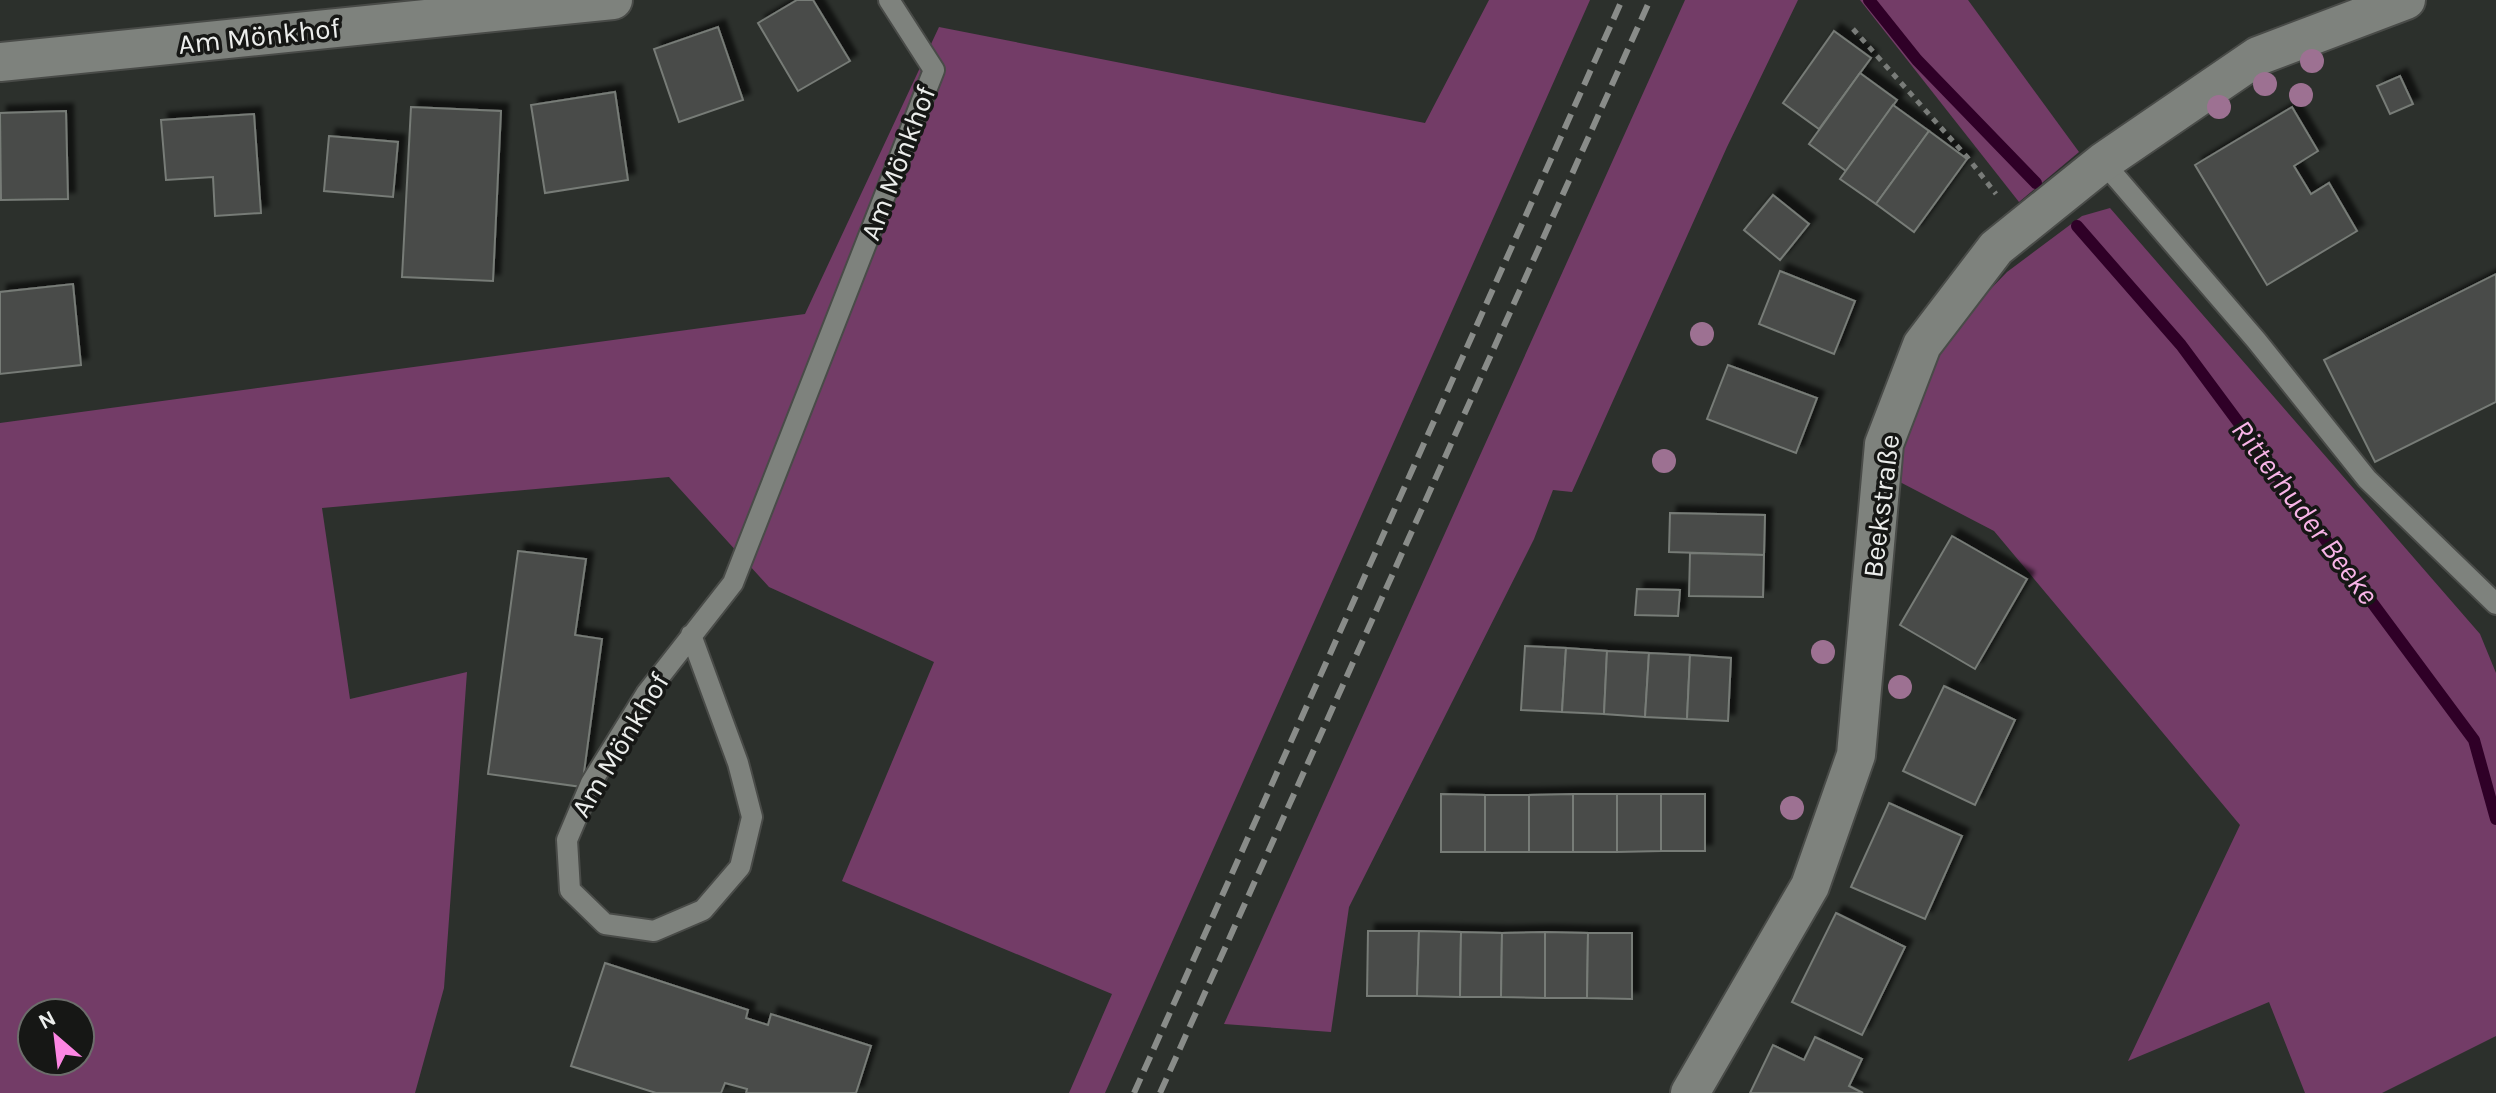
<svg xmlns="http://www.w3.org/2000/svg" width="2496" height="1093" font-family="Karla,sans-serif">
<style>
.green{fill:#733c67;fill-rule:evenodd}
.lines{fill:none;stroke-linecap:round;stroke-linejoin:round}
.stream{stroke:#2f0027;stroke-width:12}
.building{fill:#484c48;stroke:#777b77;stroke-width:2;filter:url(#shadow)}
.lane-casing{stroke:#494b48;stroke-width:24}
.street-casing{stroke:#494b48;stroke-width:42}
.path{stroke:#797c79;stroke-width:5;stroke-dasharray:6 6;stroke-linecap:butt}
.lane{stroke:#7e827d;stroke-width:20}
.street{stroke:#7e827d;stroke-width:38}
.rail{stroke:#898c89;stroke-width:6;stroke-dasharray:16 8;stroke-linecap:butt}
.tree{fill:#9d7192}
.labels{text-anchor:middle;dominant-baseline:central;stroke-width:7;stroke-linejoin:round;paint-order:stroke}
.street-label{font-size:28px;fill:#eceeec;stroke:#161715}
.water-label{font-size:30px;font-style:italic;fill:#f8b4e7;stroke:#161715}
</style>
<defs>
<filter id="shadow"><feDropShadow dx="7" dy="-7" stdDeviation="2" flood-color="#0009"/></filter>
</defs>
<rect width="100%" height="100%" fill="#2c302c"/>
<g class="green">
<path d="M1489,0h101l-485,1093h-36l43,-99 -270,-113 92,-219 -165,-75 -100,-110 -347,31 28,191 117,-27 -23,316 -29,105h-415v-670l805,-109 134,-287 486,96zM32,1013h48v48h-48z"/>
<path d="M1685,0h113l-71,147 -155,345 -19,-2 -19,49 -185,368 -18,125 -107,-8z"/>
<path d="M1860,0h108l111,152 -60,50z"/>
<path d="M2110,208l370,426 16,39v363l-114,57h-77l-36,-91 -141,59 112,-236 -246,-294 -98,-51 16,-74 41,-78 54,-56 75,-56z"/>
</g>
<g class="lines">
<g class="stream">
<path d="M1869,0l48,60 119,123"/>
<path d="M2077,226l104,119 293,395 22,79"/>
</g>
</g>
<g class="building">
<path d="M797,0h16l37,61 -52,30 -40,-68z"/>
<path d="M718,27l25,73 -64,22 -25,-73z"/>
<path d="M1834,31l37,27 -52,71 -36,-26z"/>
<path d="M1860,73l37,27 -51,71 -37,-27z"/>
<path d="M2400,76l13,28 -23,10 -13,-28z"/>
<path d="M615,92l13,88 -83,13 -14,-88z"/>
<path d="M1893,105l36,26 -53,73 -36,-25z"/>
<path d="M411,107l90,4 -8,170 -91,-4z"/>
<path d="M2292,107l26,44 -24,15 17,28 18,-11 28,48 -90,54 -72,-120z"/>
<path d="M66,111l2,88 -67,1 -1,-87z"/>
<path d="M254,114l7,99 -46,3 -2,-39 -47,3 -5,-60z"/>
<path d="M1929,131l38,28 -53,73 -38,-28z"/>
<path d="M329,136l69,6 -5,55 -69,-6z"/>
<path d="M1773,195l36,29 -29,36 -36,-30z"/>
<path d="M1780,271l75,30 -21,53 -75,-30z"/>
<path d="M2496,274v128l-121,60 -51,-102z"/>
<path d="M73,284l8,81 -81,9v-82z"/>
<path d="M1728,365l89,33 -21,55 -89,-34z"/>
<path d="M1670,513l95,2 -1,40 -95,-3z"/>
<path d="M1952,536l75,43 -52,90 -75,-44z"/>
<path d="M518,551l68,8 -11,76 27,4 -20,148 -94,-13z"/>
<path d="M1690,553l74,2 -1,42 -74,-1z"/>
<path d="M1637,589l43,1 -2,26 -43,-1z"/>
<path d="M1525,646l41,2 -4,64 -41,-2z"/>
<path d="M1566,648l41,3 -3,63 -42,-2z"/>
<path d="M1607,651l42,2 -4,64 -41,-3z"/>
<path d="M1649,653l41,2 -3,64 -42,-2z"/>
<path d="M1690,655l41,3 -3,63 -41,-2z"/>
<path d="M1944,686l71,34 -40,85 -72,-34z"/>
<path d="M1441,794l44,1v57h-44z"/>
<path d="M1573,794v58h-44v-57z"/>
<rect x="1573" y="794" width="44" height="58"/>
<path d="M1617,794h44v57l-44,1z"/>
<rect x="1661" y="794" width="44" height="57"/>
<rect x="1485" y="795" width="44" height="57"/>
<path d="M1889,803l73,33 -37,83 -74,-32z"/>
<path d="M1836,913l69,34 -43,88 -70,-33z"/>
<path d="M1368,931h51l-2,65h-50z"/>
<path d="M1419,931l42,1 -1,65 -43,-1z"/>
<path d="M1461,932l41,1 -1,64h-41z"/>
<path d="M1545,932v66l-44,-1 1,-64z"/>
<path d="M1545,932l43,1 -1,65h-42z"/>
<path d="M1588,933h44v66l-45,-1z"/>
<path d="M605,963l143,47 -2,8 22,7 3,-11 100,32 -15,47h-110l1,-4 -22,-6 -4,10h-65l-85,-27z"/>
<path d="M1815,1037l47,22 -13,27 14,7h-113l23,-48 31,15z"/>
</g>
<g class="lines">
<g class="lane-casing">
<g id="lane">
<path d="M2103,162l153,178 111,139 129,125"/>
<path d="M691,635l47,128 14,54 -12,50 -37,43 -49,21 -49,-7 -35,-34 -3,-50 24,-57 55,-89 87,-111 201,-513 -45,-70"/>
</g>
</g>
<g class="street-casing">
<g id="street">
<path d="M0,62l613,-62"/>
<path d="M1690,1093l120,-207 46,-131 28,-311 38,-99 74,-97 107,-86 155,-106 148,-56"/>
</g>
</g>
<path class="path" d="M1853,29l115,129 28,36"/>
<use href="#lane" class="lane"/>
<use href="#street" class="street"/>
<g class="rail">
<path d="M1134,1093l488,-1093"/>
<path d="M1160,1093l490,-1093"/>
</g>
</g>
<g class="tree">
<circle cx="2312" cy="61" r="12"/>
<circle cx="2265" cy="84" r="12"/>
<circle cx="2301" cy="95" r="12"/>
<circle cx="2219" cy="107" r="12"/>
<circle cx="1702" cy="334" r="12"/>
<circle cx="1664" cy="461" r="12"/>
<circle cx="1823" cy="652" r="12"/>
<circle cx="1900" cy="687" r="12"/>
<circle cx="1792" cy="808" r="12"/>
</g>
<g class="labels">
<g class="street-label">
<text transform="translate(259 36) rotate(-6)">Am Mönkhof</text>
<text transform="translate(898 163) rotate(-69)">Am Mönkhof</text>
<text transform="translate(1881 506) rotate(-83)">Beekstraße</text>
<text transform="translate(620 745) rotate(-59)">Am Mönkhof</text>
</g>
<g class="water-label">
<text transform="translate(2305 512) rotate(53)">Ritterhuder Beeke</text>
</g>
</g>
<g transform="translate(56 1037) rotate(332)"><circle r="38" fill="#161715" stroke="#6c6d6b" stroke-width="2"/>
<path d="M0-6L14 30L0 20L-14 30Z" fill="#fd86e3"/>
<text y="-12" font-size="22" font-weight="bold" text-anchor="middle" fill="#eceeec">N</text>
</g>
</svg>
